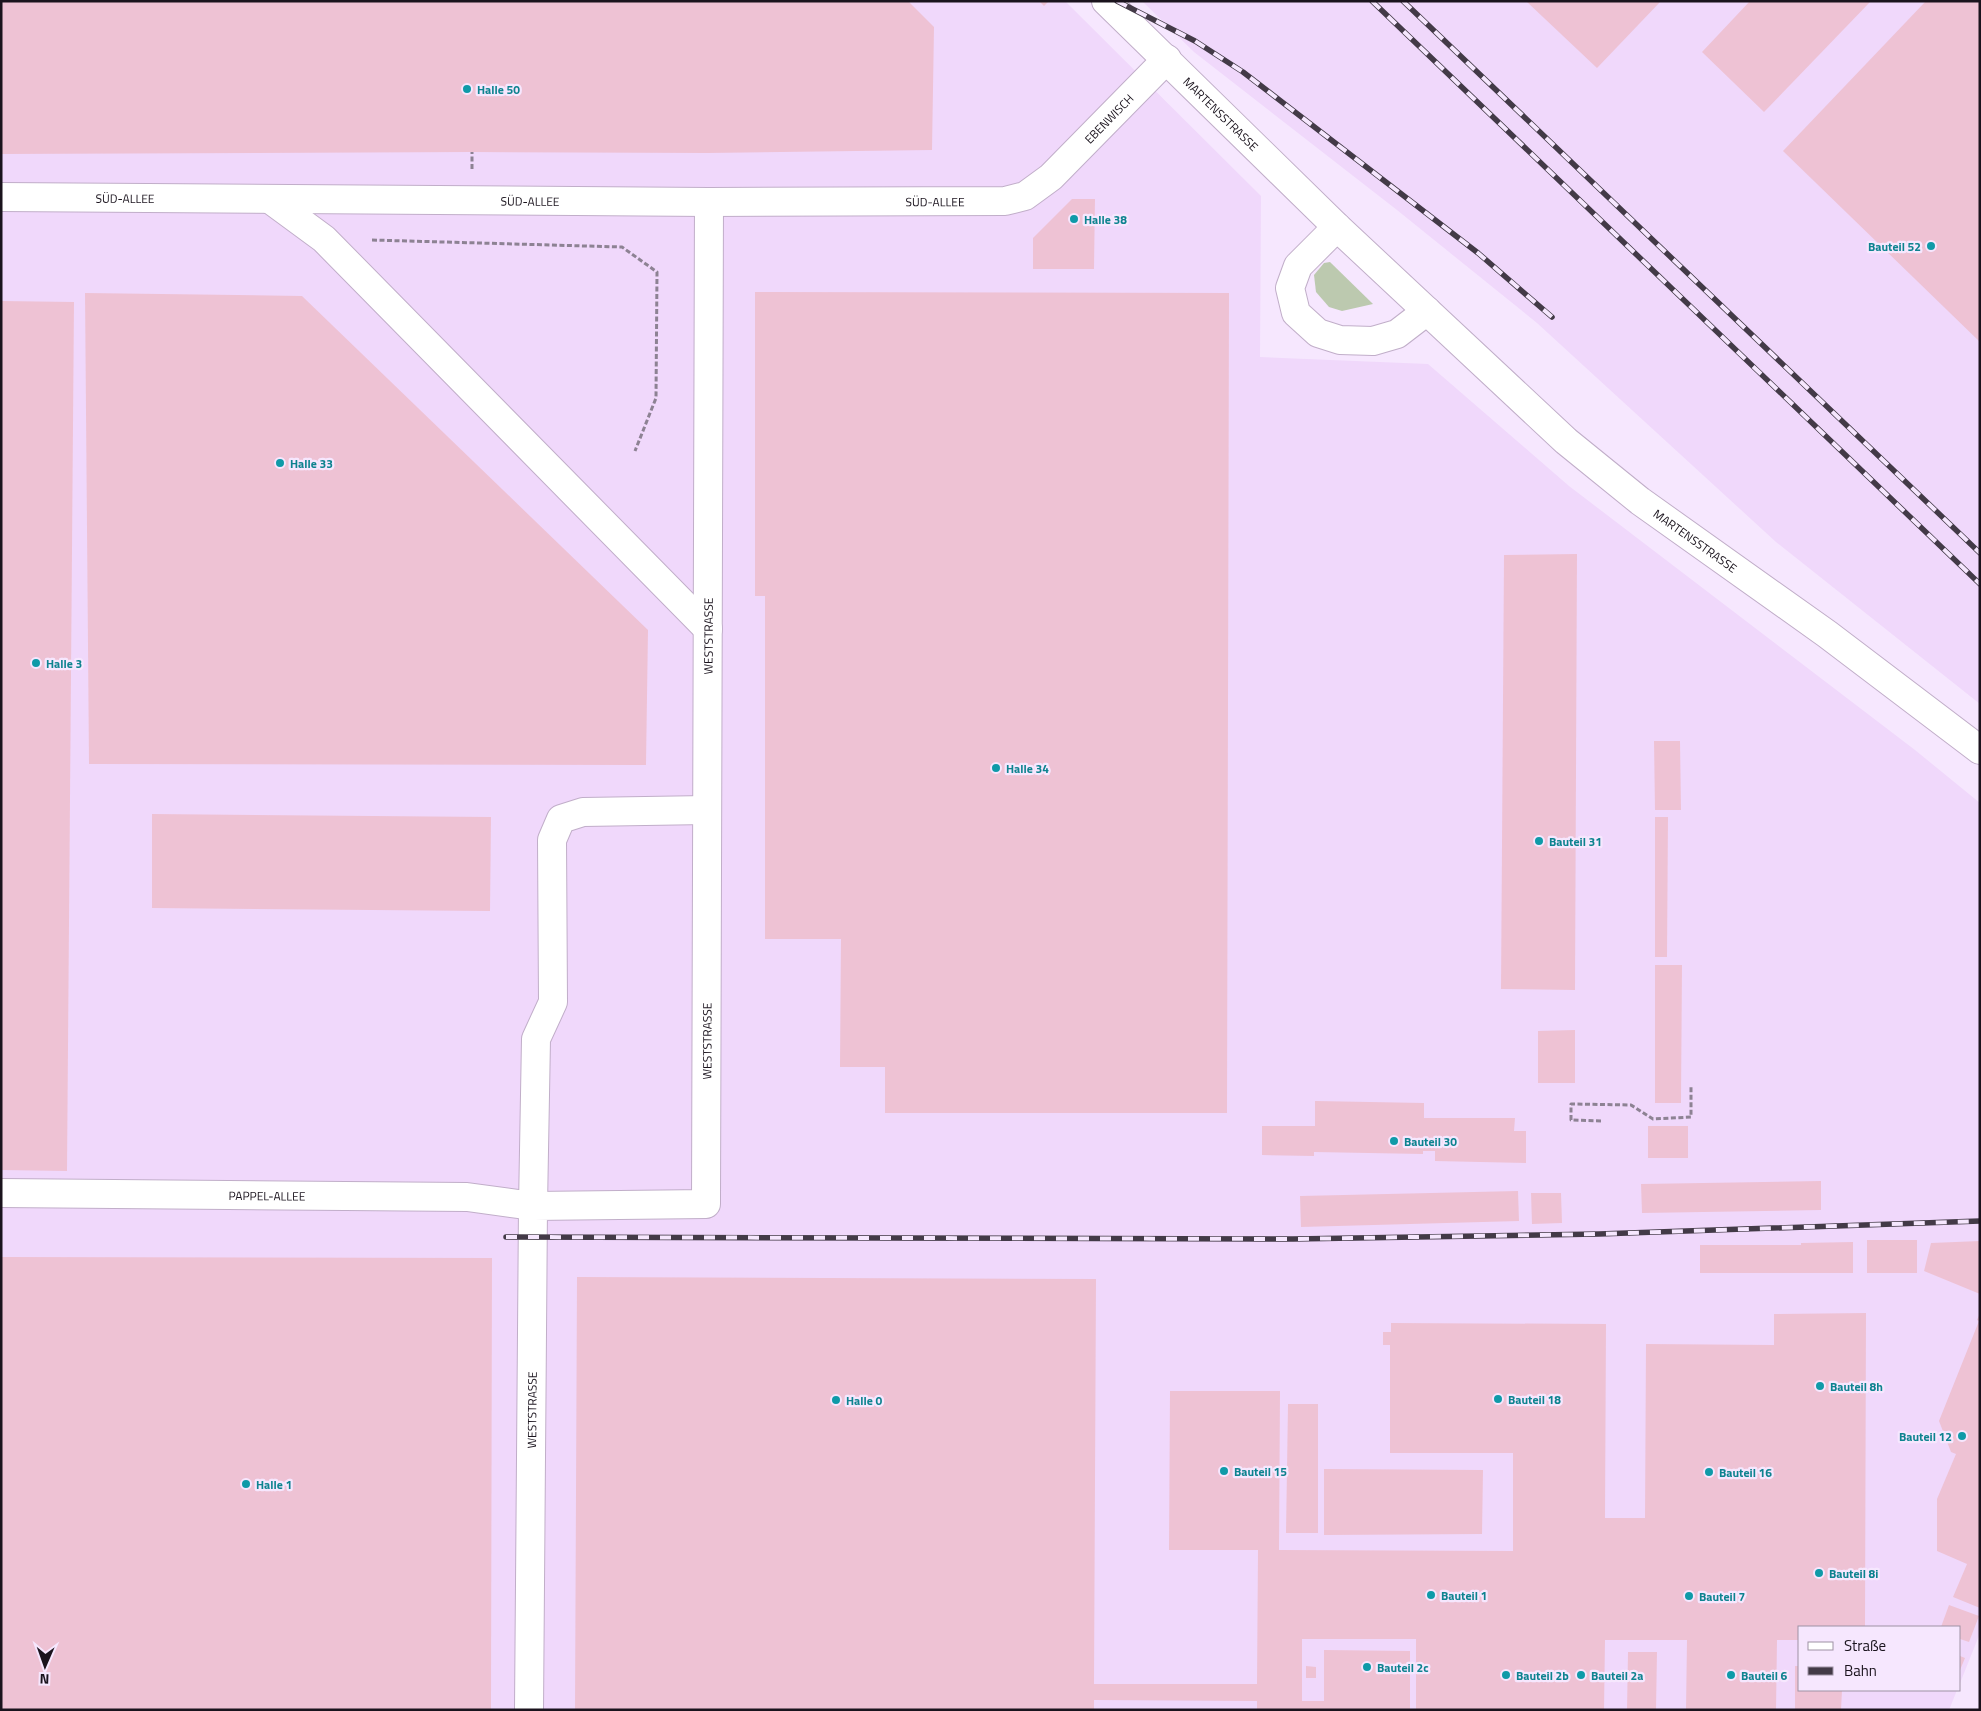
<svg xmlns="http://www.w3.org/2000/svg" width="1981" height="1711" font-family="'Titillium Web',sans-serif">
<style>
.built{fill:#f0d8fb}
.green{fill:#bcc9af}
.building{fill:#eec2d4}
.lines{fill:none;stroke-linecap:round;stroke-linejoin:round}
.minor-casing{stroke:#c1aec9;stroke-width:30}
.path{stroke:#8d8293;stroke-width:3;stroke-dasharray:5 2.5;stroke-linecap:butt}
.minor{stroke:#fff;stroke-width:28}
.rail-casing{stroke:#433a47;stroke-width:5.5}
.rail{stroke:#f6e7fe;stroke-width:4;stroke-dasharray:11;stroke-linecap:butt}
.culture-dot{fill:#0f9aa8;stroke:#f6e7fe;stroke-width:2}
.labels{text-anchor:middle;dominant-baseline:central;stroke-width:4.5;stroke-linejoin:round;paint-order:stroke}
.culture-label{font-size:12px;font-weight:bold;fill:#0d838f;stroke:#f6e7fe;text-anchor:start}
.street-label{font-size:12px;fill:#1a131d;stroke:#f6e7fe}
</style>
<rect width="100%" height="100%" fill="#f6e7fe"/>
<g class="built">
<path d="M1,1h1064l196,195 -1,161 168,7 141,122 346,264 65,53v830l-20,50v-56h-160v63h157l-8,20h-1948z"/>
<path d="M1142,1h838v703l-204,-162 -239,-219 -140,-113 -203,-158z"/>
</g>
<path class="green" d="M1330,262l43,42 -31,7 -13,-4 -13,-15 -2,-17 10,-12z"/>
<g class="building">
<path d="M1,1h907l26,26 -2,123 -225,3 -235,-1 -471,2z"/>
<path d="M1039,1h10l-5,5z"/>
<path d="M1526,1h135l-64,67z"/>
<path d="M1750,1h121l-107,111 -62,-60z"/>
<path d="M1926,1h54v341l-197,-191z"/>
<path d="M1072,199h23l-1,70h-61v-31z"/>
<path d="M755,292l474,1 -2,820h-342v-46h-45l1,-128h-76v-343h-10z"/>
<path d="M85,293l217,3 346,334 -2,135 -557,-1z"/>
<path d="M1,301l73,1 -7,869 -66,-1z"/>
<path d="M1577,554l-2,436 -74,-1 3,-434z"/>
<path d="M1654,741h26l1,69h-26z"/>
<path d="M152,814l339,3 -1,94 -338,-3z"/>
<path d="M1655,817h13l-1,140h-12z"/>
<path d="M1655,965h27l-1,138h-26z"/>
<path d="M1575,1030v53h-37v-52z"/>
<path d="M1315,1101l109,2v15h91l-1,13h12v32l-91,-2v-10h-12v3l-109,-2v4l-52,-1v-29h53z"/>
<rect x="1648" y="1126" width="40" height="32"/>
<path d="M1821,1181v29l-179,3 -1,-29z"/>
<path d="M1518,1191l1,30 -218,6 -1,-31z"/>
<path d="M1531,1193h30l1,30 -30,1z"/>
<rect x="1867" y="1240" width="50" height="33"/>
<path d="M1980,1241v53l-56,-23 7,-28z"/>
<path d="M1853,1242v31h-153v-28h101v-2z"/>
<path d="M1,1257l491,1 -1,452h-490z"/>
<path d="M577,1277l519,2 -2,405h163l1,-134h-89l1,-159h110l-1,159 234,1v-98h-123v-108h-7v-13h8v-9l215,1 -1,194h40l1,-174 128,1v-31l92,-1 -1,314h-65v13h-23l-1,70h-90l1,-70h-82l-1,70h-188v-71h-114v62h22v-51l86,1v59h-153v-9l-163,-1v10h-519z"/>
<path d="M1980,1313v295l-27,-11 14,-33 -30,-13v-52l19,-45 -5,-2 -12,-31 40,-100 -2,-1z"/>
<path d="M1288,1404h30v129h-32z"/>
<path d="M1324,1469l159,1 -1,64 -158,1z"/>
<path d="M1949,1605l30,11 -10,26 -9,-3v-12h-19z"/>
<path d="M1628,1652h29l-1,58h-29z"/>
<path d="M1960,1656l5,2 -5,12z"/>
<path d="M1306,1666l10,1v11h-10z"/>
<path d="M1795,1666h5v24h42l-1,20h-46z"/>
</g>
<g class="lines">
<g class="minor-casing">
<g id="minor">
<path id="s1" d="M1106,1l231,226 229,214 74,60 187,133 153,116"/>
<path id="s2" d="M1,197l708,5 296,-1 20,-5 26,-19 116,-118"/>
<path d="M271,200l53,39 384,390"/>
<path d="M1337,227l-39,39 -8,22 6,25 22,20 22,7 33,1 24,-7 30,-23"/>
<path id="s3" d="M1,1193l466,4 66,9 3,-167 17,-37 -1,-162 9,-21 22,-7 124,-2"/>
<path id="s4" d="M529,1710l4,-504 173,-2 3,-1002"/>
</g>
</g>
<g class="path">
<path d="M472,169v-17"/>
<path d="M372,240l250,7 35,25 -1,126 -21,53"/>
<path d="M1601,1121l-30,-1v-16l60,1 22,14 38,-2v-32"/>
</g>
<use href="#minor" class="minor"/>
<g class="rail-casing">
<g id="rail">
<path d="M1117,1l78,40 48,31 235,181 74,64"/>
<path d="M1372,1l608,583"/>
<path d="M1403,1l577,552"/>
<path d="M506,1237l787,2 306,-5 381,-13"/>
</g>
</g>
<use href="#rail" class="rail"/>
</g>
<g class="culture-dot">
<circle cx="467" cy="89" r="5"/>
<circle cx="1074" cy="219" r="5"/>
<circle cx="1931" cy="246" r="5"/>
<circle cx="280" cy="463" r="5"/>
<circle cx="36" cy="663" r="5"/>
<circle cx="996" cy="768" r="5"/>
<circle cx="1539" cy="841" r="5"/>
<circle cx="1394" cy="1141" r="5"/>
<circle cx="1820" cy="1386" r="5"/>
<circle cx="1498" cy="1399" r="5"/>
<circle cx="836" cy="1400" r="5"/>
<circle cx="1962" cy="1436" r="5"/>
<circle cx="1224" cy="1471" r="5"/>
<circle cx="1709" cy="1472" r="5"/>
<circle cx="246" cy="1484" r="5"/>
<circle cx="1819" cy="1573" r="5"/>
<circle cx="1431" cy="1595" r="5"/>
<circle cx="1689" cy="1596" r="5"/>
<circle cx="1367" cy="1667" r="5"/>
<circle cx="1506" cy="1675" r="5"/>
<circle cx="1581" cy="1675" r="5"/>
<circle cx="1731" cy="1675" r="5"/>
</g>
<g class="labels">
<g class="culture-label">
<text x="477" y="89">Halle 50</text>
<text x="1084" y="219">Halle 38</text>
<text x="1921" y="246" text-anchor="end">Bauteil 52</text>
<text x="290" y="463">Halle 33</text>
<text x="46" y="663">Halle 3</text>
<text x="1006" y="768">Halle 34</text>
<text x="1549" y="841">Bauteil 31</text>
<text x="1404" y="1141">Bauteil 30</text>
<text x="1830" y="1386">Bauteil 8h</text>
<text x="1508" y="1399">Bauteil 18</text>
<text x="846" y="1400">Halle 0</text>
<text x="1952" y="1436" text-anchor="end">Bauteil 12</text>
<text x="1234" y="1471">Bauteil 15</text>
<text x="1719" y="1472">Bauteil 16</text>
<text x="256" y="1484">Halle 1</text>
<text x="1829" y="1573">Bauteil 8i</text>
<text x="1441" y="1595">Bauteil 1</text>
<text x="1699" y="1596">Bauteil 7</text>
<text x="1377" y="1667">Bauteil 2c</text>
<text x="1516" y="1675">Bauteil 2b</text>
<text x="1591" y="1675">Bauteil 2a</text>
<text x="1741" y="1675">Bauteil 6</text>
</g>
<g class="street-label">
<text stroke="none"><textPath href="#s1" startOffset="161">MARTENSSTRASSE</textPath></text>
<text stroke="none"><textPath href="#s2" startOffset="1139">EBENWISCH</textPath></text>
<text stroke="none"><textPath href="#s2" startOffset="124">SÜD-ALLEE</textPath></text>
<text stroke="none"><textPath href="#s2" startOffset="529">SÜD-ALLEE</textPath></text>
<text stroke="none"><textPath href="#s2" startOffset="934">SÜD-ALLEE</textPath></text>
<text stroke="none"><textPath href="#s1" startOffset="800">MARTENSSTRASSE</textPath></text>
<text stroke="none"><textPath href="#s4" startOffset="1245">WESTSTRASSE</textPath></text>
<text stroke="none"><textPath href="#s4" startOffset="840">WESTSTRASSE</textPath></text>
<text stroke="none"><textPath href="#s3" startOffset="266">PAPPEL-ALLEE</textPath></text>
<text stroke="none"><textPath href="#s4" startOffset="300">WESTSTRASSE</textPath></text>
</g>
</g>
<rect width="1981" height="1711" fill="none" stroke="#1a131d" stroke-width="5"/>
<rect x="1798" y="1626" width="162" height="65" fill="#f6e7fe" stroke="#9e92a4"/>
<rect x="1808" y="1642" width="25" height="8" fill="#ffffff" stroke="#9e92a4"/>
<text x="1844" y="1651" font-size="15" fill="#1a131d">Straße</text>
<rect x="1808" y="1667" width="25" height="8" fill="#433a47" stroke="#9e92a4"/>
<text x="1844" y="1676" font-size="15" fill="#1a131d">Bahn</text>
<g transform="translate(45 1666) rotate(182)" stroke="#f6e7fe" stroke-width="4" paint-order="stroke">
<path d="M0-4L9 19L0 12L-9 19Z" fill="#1a131d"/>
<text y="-8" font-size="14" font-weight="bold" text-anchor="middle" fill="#1a131d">N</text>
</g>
</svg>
